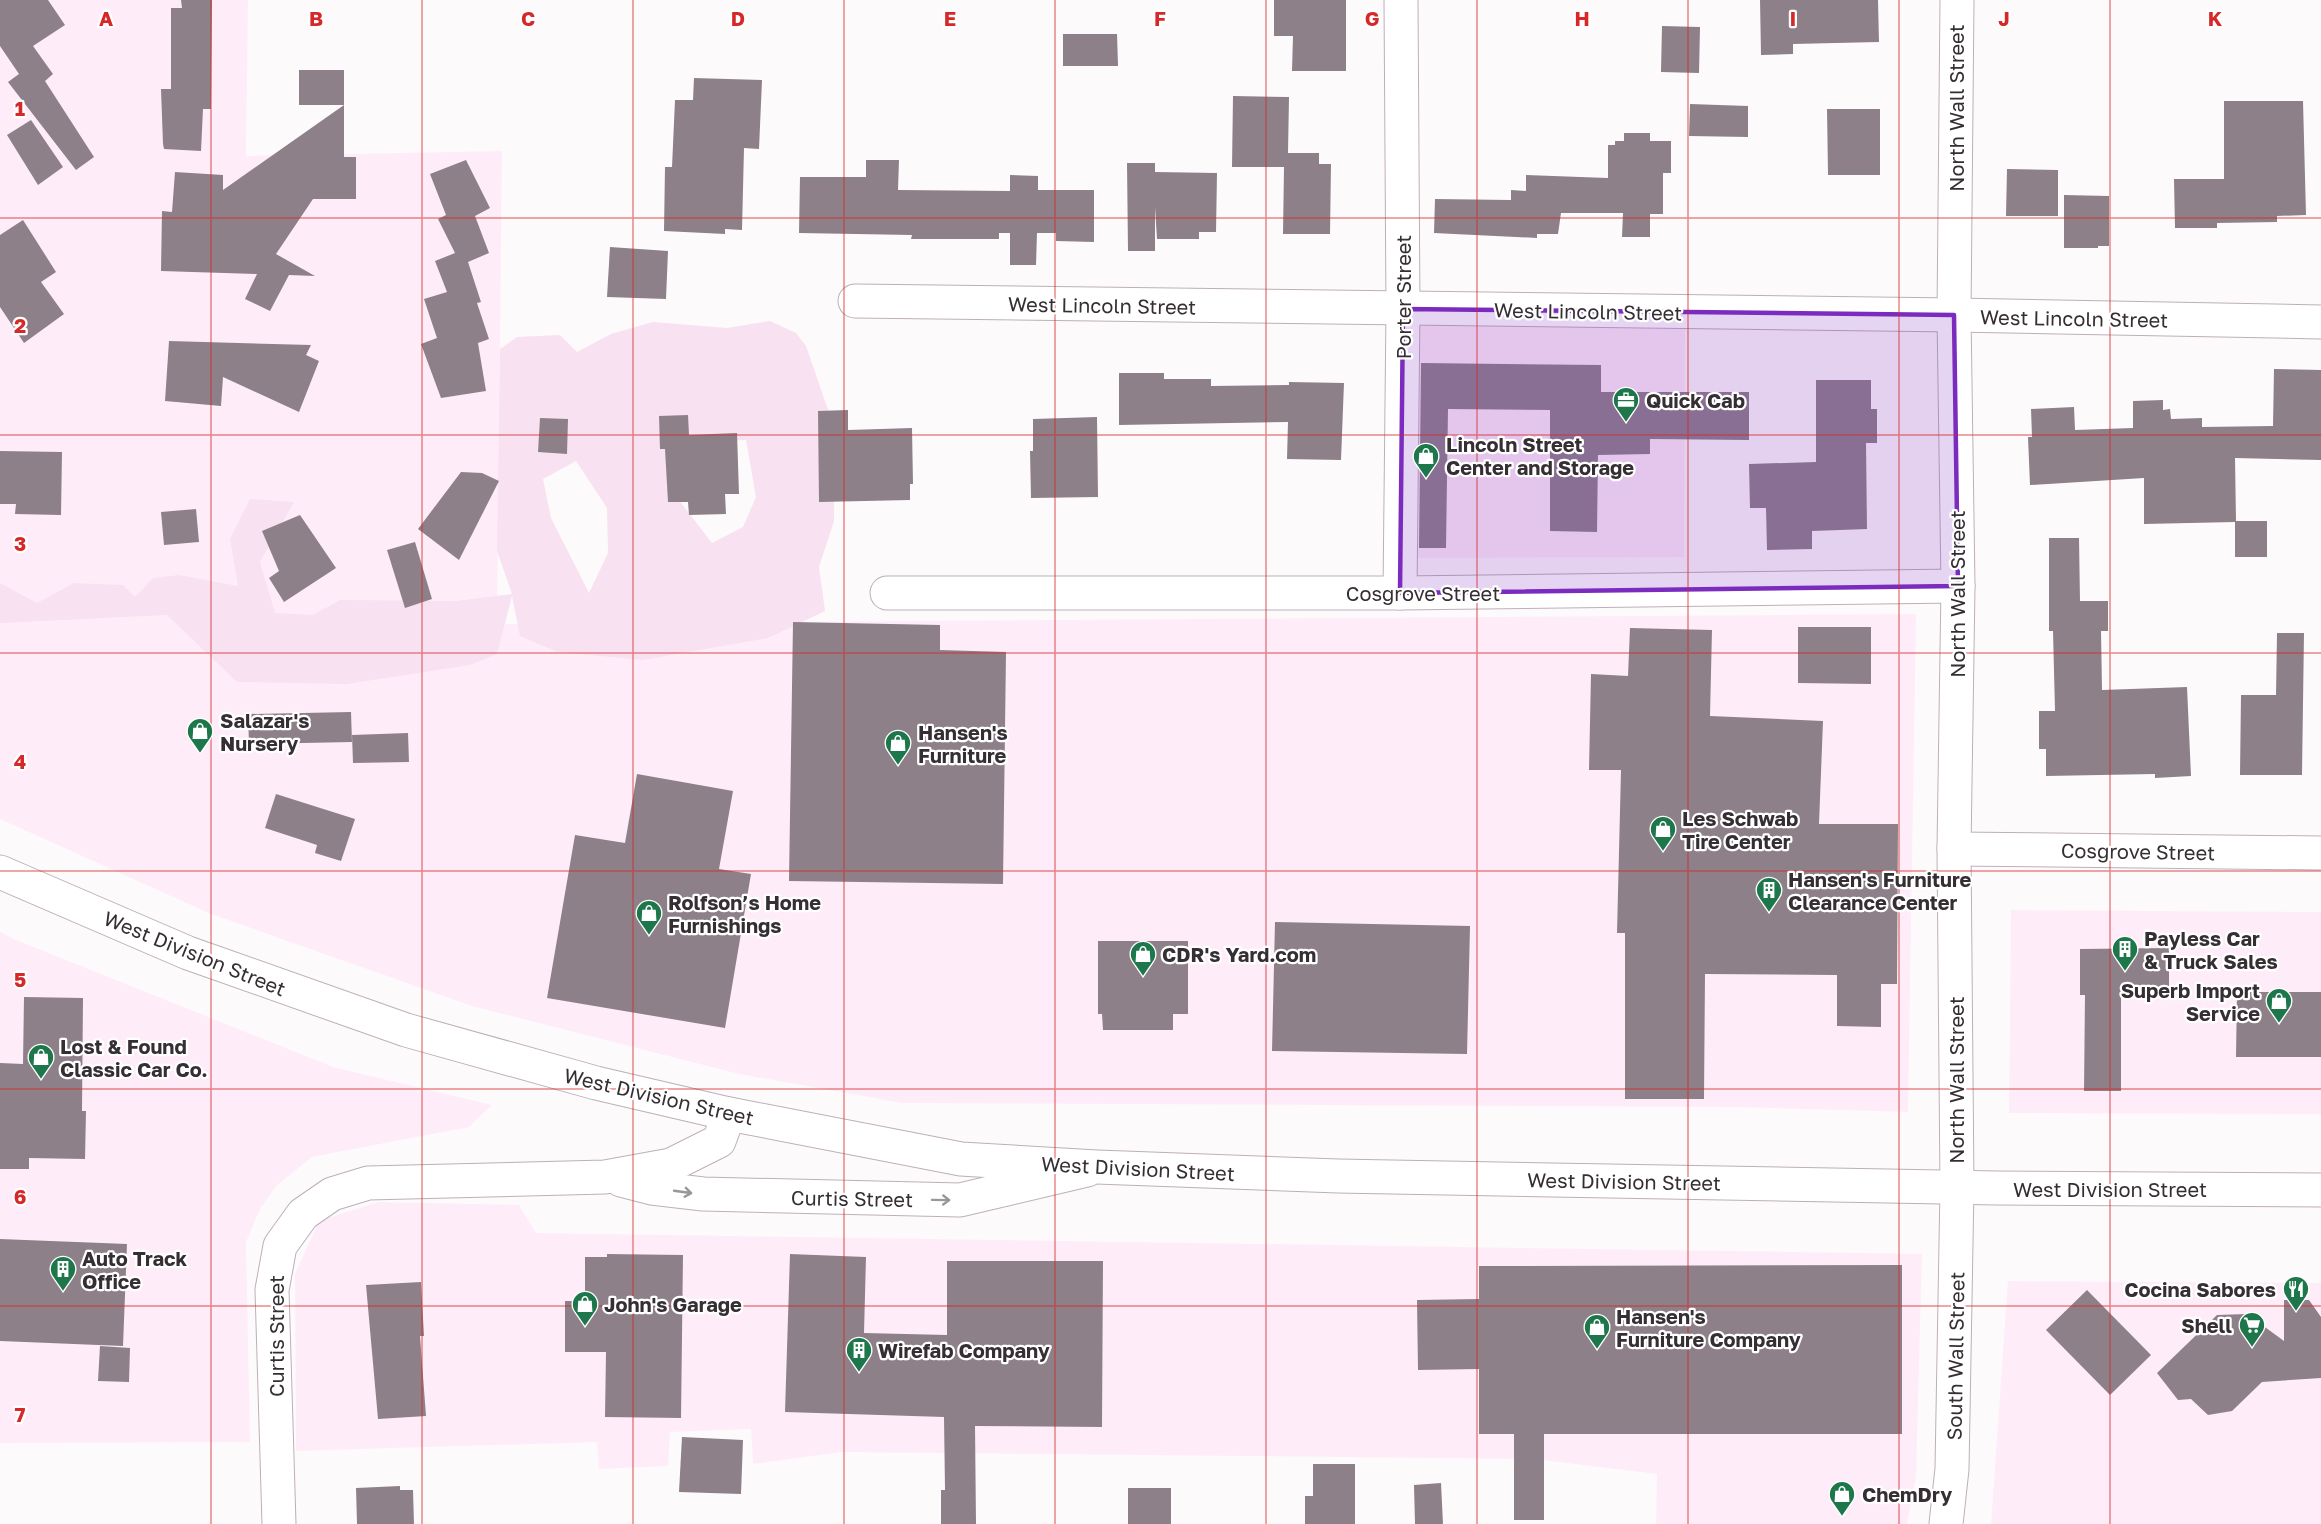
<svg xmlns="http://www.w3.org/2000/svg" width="2321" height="1524" font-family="'Golos Text',sans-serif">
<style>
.built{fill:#feedf9}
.green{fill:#f8e1f1;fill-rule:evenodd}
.building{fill:#8d8089}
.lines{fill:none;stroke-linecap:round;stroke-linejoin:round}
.street-casing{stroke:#bdafb9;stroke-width:35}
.secondary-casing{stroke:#bdafb9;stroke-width:35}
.primary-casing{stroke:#bdafb9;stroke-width:35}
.street{stroke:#fff;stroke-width:33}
.secondary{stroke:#fff;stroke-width:33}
.primary{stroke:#fff;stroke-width:33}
.oneway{stroke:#9a9799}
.marked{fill:#7b2cbf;fill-opacity:0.2;stroke:#7b2cbf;stroke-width:4.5;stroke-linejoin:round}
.grid{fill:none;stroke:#d62828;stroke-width:1.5;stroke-opacity:0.55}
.labels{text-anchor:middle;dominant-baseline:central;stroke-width:4.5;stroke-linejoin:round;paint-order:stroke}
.street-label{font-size:20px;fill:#352f33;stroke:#fff}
.poi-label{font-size:20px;font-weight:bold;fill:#352f33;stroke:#fff;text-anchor:start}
.grid-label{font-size:20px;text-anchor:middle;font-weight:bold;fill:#d62828;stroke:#fff;stroke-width:4.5;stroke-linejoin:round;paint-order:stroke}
</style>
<rect width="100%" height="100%" fill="#fdfafc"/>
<g class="built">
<path d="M0,0h248l-2,156 256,-5 -5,473 1419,-10 -8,498 -172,-5 -834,-4 -163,-29 -267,-68 -261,-92 -211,-95z"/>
<path d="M1685,321l-1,236 -273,1 -1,-234z"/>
<path d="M2011,910l310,2v202l-312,-1z"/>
<path d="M0,932l16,8 317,127 159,38 -23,22 -157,30 -36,29 -16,23 -14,33 4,200 -250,1z"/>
<path d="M378,1202l141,3 17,28 1386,21 -6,222 -9,48h-251l1,-50 -123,-15 -691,-7 -90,12 -2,-35 -81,3 -2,34 -69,3 -2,-27 -301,9 -1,-177 24,-53z"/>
<path d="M2008,1281l313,2v241h-330z"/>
</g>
<path class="green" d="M770,321l26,12 10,13 29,84 -1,91 -15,46 6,44 -57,27 -125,22 -86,-8 -37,-16 -8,-40 -15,58 -27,11 -123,19 -110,-2 -70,-67 -167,8v-40l37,20 37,-20 49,2 12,12 18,-19 26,-3 59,11 -8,-47 20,-40 44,3 -34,60 15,51 38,2 27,-15 116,1 56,-7 -15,-43 3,-202 17,-12 43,-2 17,17 34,-18 42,-12 74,6zM746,440l10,57 -13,30 -31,16 -44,-57 8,-43zM576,461l31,47 1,45 -19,40 -38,-75 -8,-39z"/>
<g class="building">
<path d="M0,0h48l17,25 -32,21 20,28 -8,7 49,76 -18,13 -68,-88 11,-8 -19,-28z"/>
<path d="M181,0h31l-1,109h-8l-2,42 -37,-2 -1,-5 -2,-55h10v-81h11z"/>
<path d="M1274,0h72v71h-54l1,-35h-19z"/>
<path d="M1760,0h118l1,42 -86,2v10l-32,1z"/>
<path d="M1662,26l38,1 -1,46 -38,-1z"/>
<path d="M1063,34h54l1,32h-55z"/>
<path d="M299,70h45v87h12v42h-43l-37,55 39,22 -26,-1 -19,36 -25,-12 12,-25 -96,-3 1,-60 10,1 3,-40 48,3v15l121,-85h-45z"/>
<path d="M694,78l68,2 -3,69 -15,-1 -2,82 -17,-1v5l-61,-3 1,-64h7l3,-67h18z"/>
<path d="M1233,96l56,1 -1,56h31v11h12l-1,70h-47l1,-67h-52z"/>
<path d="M2224,101h79l3,114 -29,1v6l-60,1v5h-42l-1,-49h50z"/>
<path d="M1690,104l58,2v31l-59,-1z"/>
<path d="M1827,109h53v66h-52z"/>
<path d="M31,120l32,47 -25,18 -31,-50z"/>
<path d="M1624,133h26v8h21v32h-8v41h-13v23h-28l1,-24h-62l-3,21h-21v4l-103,-5 1,-34 76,1v-10l15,1v-16l82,3v-33h7v-4h9z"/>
<path d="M466,160l24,48 -15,8 14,37 -21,9 13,40 -4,1 12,36 -11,4 8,48 -45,7 -20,-54 16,-6 -13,-39 23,-7 -12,-31 20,-8 -17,-34 8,-4 -16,-41z"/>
<path d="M866,160h33l-1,30 112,1v-16l28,1v14h56v52l-38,-1v-8h-19l-1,32h-26v-32h-11v6h-88l1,-4 -113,-2 1,-56h66z"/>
<path d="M1127,163h28v9l62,1 -1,59h-17v7h-42l-2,-32v44h-27z"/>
<path d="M2007,169l51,1v46h-52z"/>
<path d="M2064,195l45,1v50h-11v2h-34z"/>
<path d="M23,220l33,52 -15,10 23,32 -40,29 -24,-36v-72z"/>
<path d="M610,247l58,4 -2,48 -59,-2z"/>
<path d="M169,341l142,4 -5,10 13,6 -20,51 -76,-35 -2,29 -56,-5z"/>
<path d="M1421,363l180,2v27h148v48l-99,-1v15l-52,1 -1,77 -47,-1v-121l-102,-1 -2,139h-27z"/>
<path d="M2274,369l47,1v90l-86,-2 1,63h31v36h-32v-35l-91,2v-46l-114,7 -2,-48h4l-1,-28 43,-2 1,23 58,-2v-27l30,-1v10l7,-1 1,10 31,-1v9l71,-1z"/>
<path d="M1119,373h45v6h47v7l78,-1v-3l55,1 -3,77 -54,-1 1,-37 -169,3z"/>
<path d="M1816,380h55v29h6v34h-11l1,86 -55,2v18l-45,1 -1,-42h-16l-1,-44 67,-2z"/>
<path d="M848,410v20l64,-2 1,56h-3v16l-91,2 -1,-91z"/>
<path d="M688,415l1,20 48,-2 2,61h-14l1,20 -37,1 -1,-13h-20l-3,-53h-5l-1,-33z"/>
<path d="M1097,417l1,80 -67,1 -1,-47h3v-32z"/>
<path d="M540,418l28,1 -1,35 -29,-2z"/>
<path d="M0,451l62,1 -1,63 -46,-1 1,-10h-16z"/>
<path d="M461,472l21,1 17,8 -40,79 -41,-31z"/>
<path d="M196,509l3,33 -35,3 -3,-33z"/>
<path d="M300,515l36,53 -52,34 -15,-24 10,-7 -17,-40z"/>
<path d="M2049,538h30l1,63h28v30h-7l1,59 85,-3 4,89 -36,2v-4l-109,2v-27h-7v-38h16l-2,-80h-4z"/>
<path d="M415,542l17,57 -27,9 -18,-58z"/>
<path d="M793,622l147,3v25l66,2 -3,232 -214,-3z"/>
<path d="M1798,627h73v57l-73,-1z"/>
<path d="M1630,628l82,2 -2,86 113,5 -4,103h79l-1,160h-16v43l-44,-1v-51l-132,-1 -1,125h-79v-166h-8l4,-163h-32l2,-96 37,2z"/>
<path d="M2277,633h27l-2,142h-62l1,-80h35z"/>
<path d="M351,712l1,30 -103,2 -1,-30z"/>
<path d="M408,733l1,29 -56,1 -1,-28z"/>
<path d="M637,774l96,17 -14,78 32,5 -26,154 -178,-30 28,-163 50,8z"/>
<path d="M276,794l79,25 -14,42 -26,-8 2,-8 -52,-17z"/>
<path d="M1275,922l195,4 -3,128 -195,-3z"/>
<path d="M1098,941h90v73h-15v16h-70l-1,-16h-4z"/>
<path d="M2169,948v47h-48v96h-37l1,-96h-5v-46z"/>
<path d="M2237,992h84v65h-85z"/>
<path d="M24,997l59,1 -1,113h4l-1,48 -56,-1v11h-29v-106l23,1z"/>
<path d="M0,1239l127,5 -4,102 -123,-5z"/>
<path d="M607,1254l76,1 -2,163 -76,-1 1,-65h-41v-51h20v-44h22z"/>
<path d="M790,1254l76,3 -2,76 83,2v-74h156l-1,166 -127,-1 1,98h-35v-34h4l-1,-73 -159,-5z"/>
<path d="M1902,1265v169h-358v86h-30v-86h-35v-65l-61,1 -1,-70 62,-1v-33z"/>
<path d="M421,1282l3,54h-4l6,80 -48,3 -12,-134z"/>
<path d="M2087,1290l64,65 -41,40 -64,-65z"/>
<path d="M2284,1300h25l12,17v61l-59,4 -30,29 -24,4 -17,-16 -13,1 -21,-27 60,-58 30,-1 37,27z"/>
<path d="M100,1346l30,2 -1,34 -31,-1z"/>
<path d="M682,1437l61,3 -2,54 -62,-2z"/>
<path d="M1313,1464h42v60h-50v-28h8z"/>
<path d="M1441,1483l2,41h-28l-1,-39z"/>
<path d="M400,1486v4h13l1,34h-57l-1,-36z"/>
<rect x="1128" y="1488" width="43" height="36"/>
</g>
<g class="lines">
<g class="street-casing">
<g id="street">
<path d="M855,301l1099,14 367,7"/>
<path d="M887,593h513l558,-7"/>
<path d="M1400,593l3,-284 -2,-309"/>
<path d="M1954,849l367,4"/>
<path d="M621,1180l31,8 51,6 257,6 127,-30"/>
<path d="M1957,1187l-3,-338 4,-263 -4,-271 3,-315"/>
<path d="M279,1524l-7,-234 8,-44 23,-32 29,-20 36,-11 237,-6 66,-12 48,-24 10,-27"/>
</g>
</g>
<g class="secondary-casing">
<path id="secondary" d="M1946,1524l6,-55 5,-282"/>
</g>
<g class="primary-casing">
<path id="primary" d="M0,872l188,81 218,77 190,53 133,31 232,45 136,8 241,9 659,12 324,2"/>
</g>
<use href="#street" class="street"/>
<use href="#secondary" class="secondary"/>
<use href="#primary" class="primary"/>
</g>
<defs><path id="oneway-shaft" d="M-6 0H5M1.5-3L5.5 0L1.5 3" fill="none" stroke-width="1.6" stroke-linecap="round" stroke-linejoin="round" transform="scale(1.5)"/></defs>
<g class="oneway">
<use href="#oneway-shaft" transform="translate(683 1192) rotate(8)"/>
<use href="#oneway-shaft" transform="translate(941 1200) rotate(1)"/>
</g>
<path class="marked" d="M1403,309l551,6 4,271 -558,7z"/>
<path class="grid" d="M211,0v1524M422,0v1524M633,0v1524M844,0v1524M1055,0v1524M1266,0v1524M1477,0v1524M1688,0v1524M1899,0v1524M2110,0v1524M0,218h2321M0,435h2321M0,653h2321M0,871h2321M0,1089h2321M0,1306h2321"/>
<defs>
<g id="office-pin" transform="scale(1.35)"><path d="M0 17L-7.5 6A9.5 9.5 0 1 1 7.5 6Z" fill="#1d774b" stroke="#fff"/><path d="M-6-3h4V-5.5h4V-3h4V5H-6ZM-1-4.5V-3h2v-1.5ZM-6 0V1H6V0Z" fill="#fff"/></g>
<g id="shop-pin" transform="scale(1.35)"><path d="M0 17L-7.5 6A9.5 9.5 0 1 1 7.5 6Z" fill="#1d774b" stroke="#fff"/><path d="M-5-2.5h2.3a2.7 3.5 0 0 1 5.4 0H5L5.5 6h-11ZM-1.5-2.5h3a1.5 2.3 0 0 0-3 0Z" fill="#fff"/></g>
<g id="building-pin" transform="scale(1.35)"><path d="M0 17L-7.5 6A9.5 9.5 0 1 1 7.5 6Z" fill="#1d774b" stroke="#fff"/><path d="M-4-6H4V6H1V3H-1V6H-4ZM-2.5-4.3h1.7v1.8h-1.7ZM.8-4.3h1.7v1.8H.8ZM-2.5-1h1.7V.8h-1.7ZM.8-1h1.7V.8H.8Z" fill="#fff"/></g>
<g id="restaurant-pin" transform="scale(1.35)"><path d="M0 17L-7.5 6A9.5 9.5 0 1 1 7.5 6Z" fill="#1d774b" stroke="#fff"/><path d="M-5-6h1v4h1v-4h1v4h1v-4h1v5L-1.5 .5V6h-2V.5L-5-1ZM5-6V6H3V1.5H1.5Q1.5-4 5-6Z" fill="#fff"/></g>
<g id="supermarket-pin" transform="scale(1.35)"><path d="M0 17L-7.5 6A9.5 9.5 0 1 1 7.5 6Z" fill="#1d774b" stroke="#fff"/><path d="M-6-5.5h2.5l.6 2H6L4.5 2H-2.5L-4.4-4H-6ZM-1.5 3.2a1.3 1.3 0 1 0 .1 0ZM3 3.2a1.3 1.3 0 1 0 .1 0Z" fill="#fff"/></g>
</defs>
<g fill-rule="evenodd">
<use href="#office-pin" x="1626" y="400"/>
<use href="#shop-pin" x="1426" y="456"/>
<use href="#shop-pin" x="200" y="731"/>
<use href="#shop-pin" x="898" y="743"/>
<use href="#shop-pin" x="1663" y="829"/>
<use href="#building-pin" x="1769" y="890"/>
<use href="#shop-pin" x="649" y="913"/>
<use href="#building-pin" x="2125" y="949"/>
<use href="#shop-pin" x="1143" y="954"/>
<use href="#shop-pin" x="2279" y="1001"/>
<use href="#shop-pin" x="41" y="1057"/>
<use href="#building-pin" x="63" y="1269"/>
<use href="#restaurant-pin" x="2296" y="1289"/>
<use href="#shop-pin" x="585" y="1304"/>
<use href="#supermarket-pin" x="2252" y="1325"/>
<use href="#shop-pin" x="1597" y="1327"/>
<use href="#building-pin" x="859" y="1350"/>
<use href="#shop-pin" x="1842" y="1494"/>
</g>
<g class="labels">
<g class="street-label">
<text transform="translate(1956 108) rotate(-90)">North Wall Street</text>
<text transform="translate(1403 297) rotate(-90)">Porter Street</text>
<text transform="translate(1102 305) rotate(1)">West Lincoln Street</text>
<text transform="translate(1588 311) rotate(1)">West Lincoln Street</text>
<text transform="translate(2074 318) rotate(1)">West Lincoln Street</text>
<text x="1423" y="593">Cosgrove Street</text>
<text transform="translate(1957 594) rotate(-90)">North Wall Street</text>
<text transform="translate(2138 851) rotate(1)">Cosgrove Street</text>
<text transform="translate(195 953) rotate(22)">West Division Street</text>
<text transform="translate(1956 1080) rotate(-90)">North Wall Street</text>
<text transform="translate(659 1096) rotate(13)">West Division Street</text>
<text transform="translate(1138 1168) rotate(3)">West Division Street</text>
<text transform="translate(1624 1181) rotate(1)">West Division Street</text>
<text x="2110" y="1189">West Division Street</text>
<text transform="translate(852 1198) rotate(1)">Curtis Street</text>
<text transform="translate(276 1336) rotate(-90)">Curtis Street</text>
<text transform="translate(1955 1356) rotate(-89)">South Wall Street</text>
</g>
<g class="poi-label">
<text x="1646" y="400">Quick Cab</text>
<text x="1446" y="444">Lincoln Street<tspan x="1446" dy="23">Center and Storage</tspan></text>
<text x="220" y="720">Salazar's<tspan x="220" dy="23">Nursery</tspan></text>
<text x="918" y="732">Hansen's<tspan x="918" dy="23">Furniture</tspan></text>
<text x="1682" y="818">Les Schwab<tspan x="1682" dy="23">Tire Center</tspan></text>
<text x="1788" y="879">Hansen's Furniture<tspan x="1788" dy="23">Clearance Center</tspan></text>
<text x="668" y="902">Rolfson’s Home<tspan x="668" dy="23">Furnishings</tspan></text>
<text x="2144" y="938">Payless Car<tspan x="2144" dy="23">&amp; Truck Sales</tspan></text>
<text x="1162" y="954">CDR's Yard.com</text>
<text x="2260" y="990" text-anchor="end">Superb Import<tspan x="2260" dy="23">Service</tspan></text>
<text x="60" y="1046">Lost &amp; Found<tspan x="60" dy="23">Classic Car Co.</tspan></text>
<text x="82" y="1258">Auto Track<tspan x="82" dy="23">Office</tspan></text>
<text x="2276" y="1289" text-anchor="end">Cocina Sabores</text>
<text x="604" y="1304">John's Garage</text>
<text x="1616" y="1316">Hansen's<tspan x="1616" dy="23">Furniture Company</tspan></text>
<text x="2232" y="1325" text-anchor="end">Shell</text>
<text x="878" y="1350">Wirefab Company</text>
<text x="1862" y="1494">ChemDry</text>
</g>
</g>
<g class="grid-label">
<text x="106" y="26">A</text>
<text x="316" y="26">B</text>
<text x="528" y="26">C</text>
<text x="738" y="26">D</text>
<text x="950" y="26">E</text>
<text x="1160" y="26">F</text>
<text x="1372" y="26">G</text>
<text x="1582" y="26">H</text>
<text x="1793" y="26">I</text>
<text x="2004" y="26">J</text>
<text x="2215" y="26">K</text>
<text x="20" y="116">1</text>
<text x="20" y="333">2</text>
<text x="20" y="551">3</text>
<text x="20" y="769">4</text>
<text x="20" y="987">5</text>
<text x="20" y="1204">6</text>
<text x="20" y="1422">7</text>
</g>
</svg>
